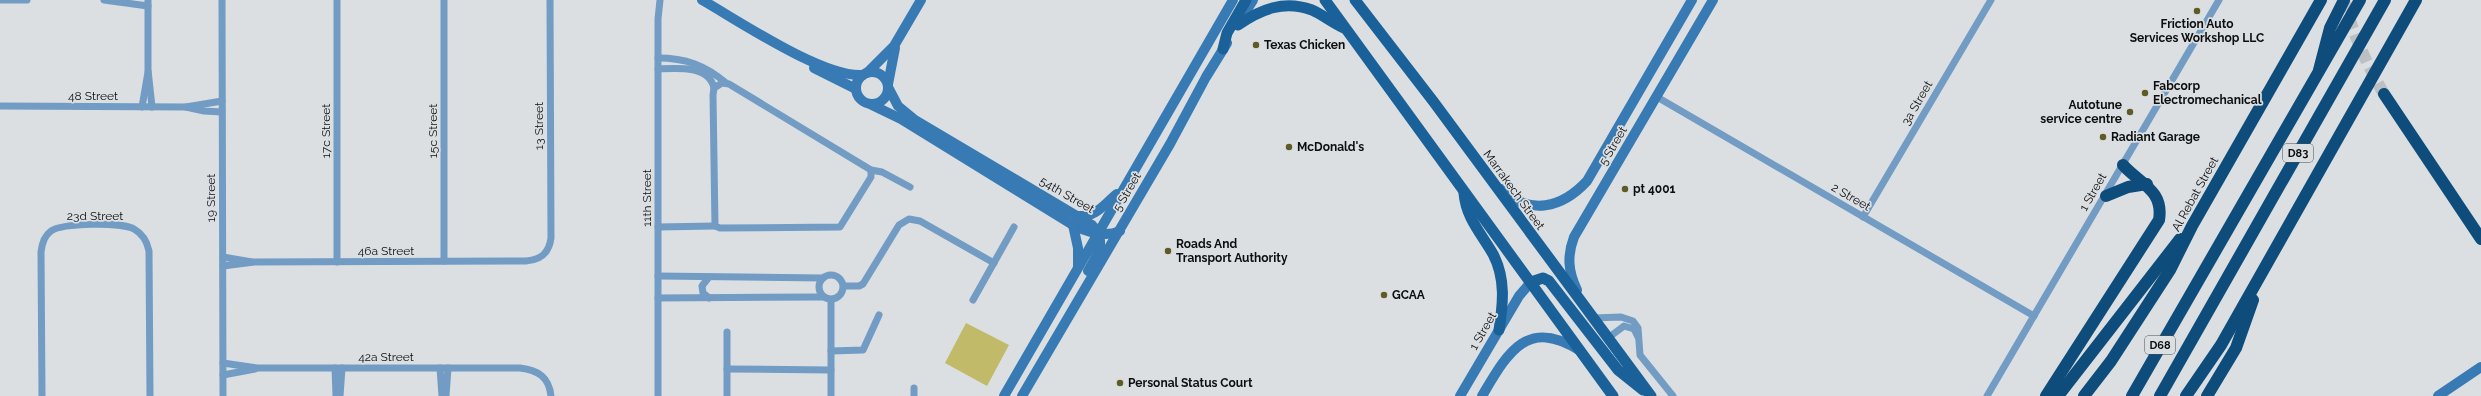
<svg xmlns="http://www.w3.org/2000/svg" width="2481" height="396" font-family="Raleway,sans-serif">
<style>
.grass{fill:#c1ba68}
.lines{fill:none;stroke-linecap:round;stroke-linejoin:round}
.highway-tunnel{stroke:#bcc0c2;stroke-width:12;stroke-dasharray:12 6;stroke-linecap:butt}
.street{stroke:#729cc4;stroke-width:7}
.secondary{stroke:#377ab4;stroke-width:10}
.primary{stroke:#1a6199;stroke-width:11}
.highway{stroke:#0d4c7b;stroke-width:12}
.highway-bridge{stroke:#0d4c7b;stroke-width:12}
.poi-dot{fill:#5f5b27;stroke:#dbdfe2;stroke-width:1.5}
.labels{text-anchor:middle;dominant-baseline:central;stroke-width:3.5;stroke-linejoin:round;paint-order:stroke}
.shield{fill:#dbdfe2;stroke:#4b4d4e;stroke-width:1}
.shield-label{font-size:11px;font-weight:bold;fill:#0d0e0f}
.poi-label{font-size:12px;font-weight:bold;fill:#0d0e0f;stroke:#dbdfe2;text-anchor:start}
.street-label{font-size:12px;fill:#0d0e0f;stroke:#dbdfe2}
</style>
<rect width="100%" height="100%" fill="#dbdfe2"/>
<path class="grass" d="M966,323l43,22 -22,41 -42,-23z"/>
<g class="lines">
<path class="highway-tunnel" d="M2344,0c9,34 22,63 40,94"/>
<g class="street">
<path d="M0,0h27"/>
<path d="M104,0l44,6"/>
<path d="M148,0v70l4,37"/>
<path d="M222,0l1,396"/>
<path d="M337,0v262"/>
<path d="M658,58c27,0 47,7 68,25"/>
<path d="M658,69c19,-1 51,-4 56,19"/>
<path d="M722,83l7,1 142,86v7l-31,50 -120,1 -5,-2 -2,-131 1,-7z"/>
<path d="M1657,97l377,219"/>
<path d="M0,106l186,1 18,4 18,1"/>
<path d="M142,107l6,-35"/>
<path d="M186,107l36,-6"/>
<path d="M871,170l11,2 28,15"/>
<path d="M1863,217l128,-217"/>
<path d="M658,227l57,-1"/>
<path d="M223,257l29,5"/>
<path d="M444,261v-261"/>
<path d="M223,266l31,-4 272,-1c15,-1 23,-8 25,-23l-1,-238"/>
<circle cx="831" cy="287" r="12"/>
<path d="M658,276l165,2"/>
<path d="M844,286h15l4,-2 36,-59 10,-6 11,2 74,42"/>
<path d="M658,298l165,-1"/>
<path d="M709,298l-6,-5 -1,-7 7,-9"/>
<path d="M831,300v96"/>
<path d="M973,300l41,-73"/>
<path d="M1593,318l28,-1 12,4 5,7 2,27 33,41"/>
<path d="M727,332v64"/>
<path d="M1608,338l16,-12 10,3 4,8"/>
<path d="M831,351l32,-1 16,-35"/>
<path d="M223,363l34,5h263c18,2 29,9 31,28"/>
<path d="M335,368l1,28"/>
<path d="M440,368l2,28"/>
<path d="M727,369l104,1"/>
<path d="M223,375l32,-6"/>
<path d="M42,396l-1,-144c1,-9 3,-16 10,-21 11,-8 72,-9 83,-2 9,5 13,12 15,22l1,145"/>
<path d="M340,396l2,-28"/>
<path d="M446,396l2,-28"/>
<path d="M658,396v-377l2,-19"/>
<path d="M914,396v-8"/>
<path d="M1987,396l232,-396"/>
</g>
<g class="secondary">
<path d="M702,0c37,21 121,78 161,75"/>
<path d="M1238,24l15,-24"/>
<path d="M814,68l42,21"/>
<circle cx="872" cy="88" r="16"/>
<path d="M867,73l27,-27 27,-46"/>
<path d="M888,84l7,-36"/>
<path d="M888,87l10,19 17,14 177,105c16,16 5,30 -4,46"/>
<path d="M872,105l29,14 172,106c14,7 31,13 47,6"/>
<path d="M1501,189c29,27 61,19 86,-8l105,-181"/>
<path d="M1077,216c20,1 26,-11 40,-22"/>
<path d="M1073,225l5,23v18"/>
<path d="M1577,290c-9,-19 -10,-34 -3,-53l139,-237"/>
<path d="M1004,396l229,-396"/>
<path d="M1022,396l148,-252 36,-67 21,-34"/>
<path d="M1460,396l59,-100 12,-14"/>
<path d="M1482,396c25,-42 44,-79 97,-46"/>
<path d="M2438,396l43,-29"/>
</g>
<g class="primary">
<path d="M1325,0l288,396"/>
<path d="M1355,0l78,101 218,295"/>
<path d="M1238,25c23,-16 46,-25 74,-15 11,5 21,13 32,18"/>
<path d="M1223,49l4,-16 19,-33"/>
<path d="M1464,193c2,25 17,40 29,61 13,25 10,50 6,76"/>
<path d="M1531,282l12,-4 6,3 69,89 25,20"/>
</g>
<g class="highway">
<path d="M2384,94l97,145"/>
<path d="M2106,196l22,-9 19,-3"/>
<path d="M2046,396l113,-176c5,-30 -19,-36 -36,-55"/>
<path d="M2058,396l122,-157"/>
<path d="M2084,396l27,-35 59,-91 22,-44 129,-226"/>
<path d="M2132,396l228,-396"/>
<path d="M2160,396l225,-396"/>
<path d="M2186,396l35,-51 195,-345"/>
<path d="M2207,396l29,-48 17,-48"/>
</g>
<path class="highway-bridge" d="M2319,70l11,-42 14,-28"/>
</g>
<g class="poi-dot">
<circle cx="2197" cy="11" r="4"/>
<circle cx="1256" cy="45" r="4"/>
<circle cx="2145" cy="93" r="4"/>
<circle cx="2130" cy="112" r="4"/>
<circle cx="2103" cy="137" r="4"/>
<circle cx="1289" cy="147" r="4"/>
<circle cx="1625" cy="189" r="4"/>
<circle cx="1168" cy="251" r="4"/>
<circle cx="1384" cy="295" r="4"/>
<circle cx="1120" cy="383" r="4"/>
</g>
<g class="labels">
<g class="shield">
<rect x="2283" y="144" width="30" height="18" rx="3"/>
<rect x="2145" y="336" width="30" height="18" rx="3"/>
</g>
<g class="shield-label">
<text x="2298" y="153">D83</text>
<text x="2160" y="345">D68</text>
</g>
<g class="poi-label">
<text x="2197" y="24" text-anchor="middle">Friction Auto<tspan x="2197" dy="14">Services Workshop LLC</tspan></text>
<text x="1264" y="45">Texas Chicken</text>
<text x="2153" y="86">Fabcorp<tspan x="2153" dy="14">Electromechanical</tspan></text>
<text x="2122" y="105" text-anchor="end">Autotune<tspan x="2122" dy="14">service centre</tspan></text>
<text x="2111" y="137">Radiant Garage</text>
<text x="1297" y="147">McDonald's</text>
<text x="1633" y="189">pt 4001</text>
<text x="1176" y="244">Roads And<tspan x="1176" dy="14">Transport Authority</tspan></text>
<text x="1392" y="295">GCAA</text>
<text x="1128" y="383">Personal Status Court</text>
</g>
<g class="street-label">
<text x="93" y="96">48 Street</text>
<text transform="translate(1917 103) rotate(-60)">3a Street</text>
<text transform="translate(539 126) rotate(-90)">13 Street</text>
<text transform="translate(326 131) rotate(-90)">17c Street</text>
<text transform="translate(433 131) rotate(-90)">15c Street</text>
<text transform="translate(1613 146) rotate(-60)">5 Street</text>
<text transform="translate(1514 190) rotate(54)">Marrakech Street</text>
<text transform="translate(1127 192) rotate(-60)">5 Street</text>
<text transform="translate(2093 192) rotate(-60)">1 Street</text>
<text transform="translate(2195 194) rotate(-61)">Al Rebat Street</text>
<text transform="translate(1067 195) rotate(30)">54th Street</text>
<text transform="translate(1851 197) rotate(30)">2 Street</text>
<text transform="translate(211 198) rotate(-90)">19 Street</text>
<text transform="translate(647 198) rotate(-90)">11th Street</text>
<text x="95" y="216">23d Street</text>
<text x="386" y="251">46a Street</text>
<text transform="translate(1483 331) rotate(-60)">1 Street</text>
<text x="386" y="357">42a Street</text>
</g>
</g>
</svg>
